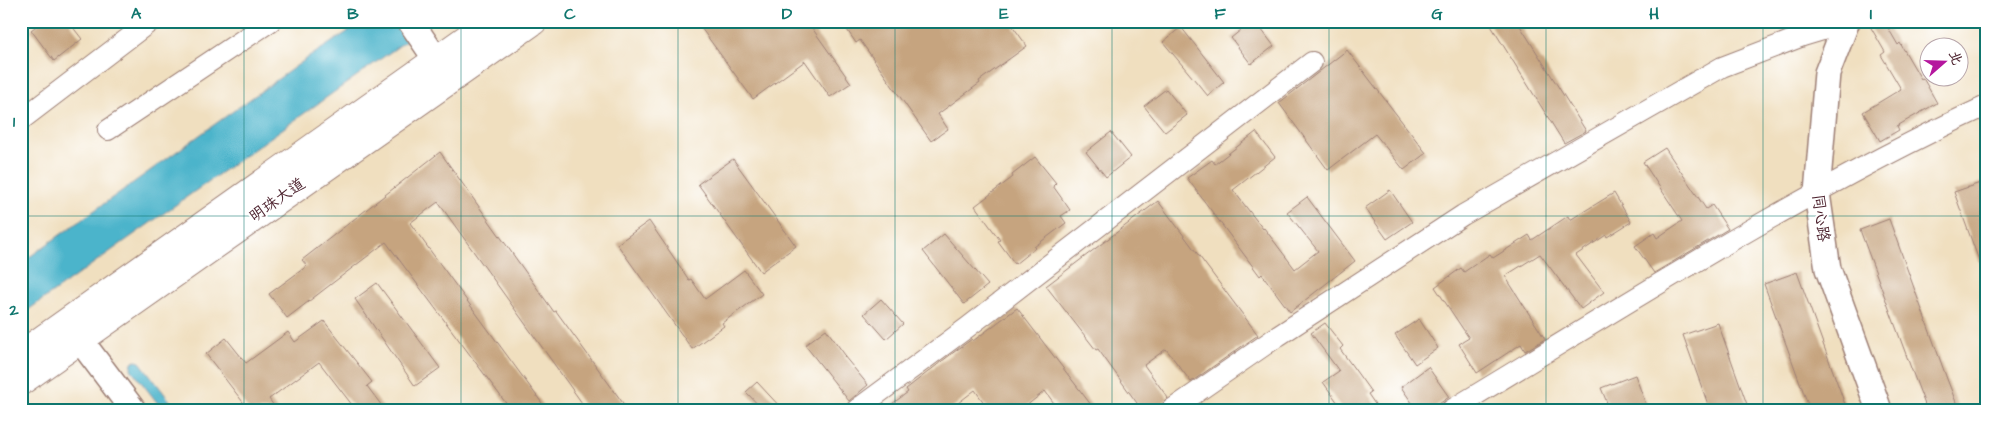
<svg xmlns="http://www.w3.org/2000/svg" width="2007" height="431" font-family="'Architects Daughter','LXGW WenKai TC',sans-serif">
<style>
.water{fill:#4cb4cb;stroke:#4b6a7b}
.building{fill:#c6a47f}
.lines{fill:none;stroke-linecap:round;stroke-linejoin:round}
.minor-casing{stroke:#9d7f75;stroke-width:22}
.tertiary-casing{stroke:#9d7f75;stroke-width:28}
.secondary-casing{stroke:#9d7f75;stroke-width:30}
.minor{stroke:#fff;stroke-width:20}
.tertiary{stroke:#fff;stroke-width:25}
.secondary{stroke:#fff;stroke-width:28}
.grid{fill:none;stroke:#0f766e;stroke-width:1;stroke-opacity:0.55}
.labels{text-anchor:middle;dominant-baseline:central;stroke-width:4;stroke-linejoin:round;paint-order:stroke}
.street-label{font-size:16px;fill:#4a1f2b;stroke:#fff}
.neatline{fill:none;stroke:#0f766e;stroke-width:2}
.grid-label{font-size:16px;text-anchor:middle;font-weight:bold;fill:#0f766e}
</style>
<rect width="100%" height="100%" fill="#fff"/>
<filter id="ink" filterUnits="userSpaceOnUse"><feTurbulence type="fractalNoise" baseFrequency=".02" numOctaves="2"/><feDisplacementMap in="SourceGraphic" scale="10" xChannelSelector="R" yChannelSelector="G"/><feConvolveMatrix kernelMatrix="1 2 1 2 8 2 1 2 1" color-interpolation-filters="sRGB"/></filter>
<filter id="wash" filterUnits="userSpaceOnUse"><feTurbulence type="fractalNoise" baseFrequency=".0096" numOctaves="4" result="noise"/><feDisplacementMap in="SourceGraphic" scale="20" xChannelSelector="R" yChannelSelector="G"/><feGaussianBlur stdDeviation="1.12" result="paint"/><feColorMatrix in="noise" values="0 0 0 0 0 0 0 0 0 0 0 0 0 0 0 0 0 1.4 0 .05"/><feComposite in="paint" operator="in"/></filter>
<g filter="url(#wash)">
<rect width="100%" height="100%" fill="#f0dfbf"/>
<g class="water">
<path d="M364,21h70l-413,294v-52l285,-204z"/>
<path d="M136,361l4,1 37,48h-14l-32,-41 1,-7z"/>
</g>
<g id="blocks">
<g class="building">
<path d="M43,21h25l14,18 -28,22 -23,-31z"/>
<path d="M696,21h111l44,62 -21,14 -25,-36 -52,38z"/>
<path d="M841,21h168l18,25 -48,35 1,2 -42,31 10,15 -17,12 -71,-101 -4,3z"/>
<path d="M1252,21h3l19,25 -23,18 -20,-26z"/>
<path d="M1488,21h29l69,110 -22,12z"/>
<path d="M1877,21h7l14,24 2,-2 21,36 2,-1 14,25 -40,23 2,4 -19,11 -17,-29 38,-23 -20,-34 4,-3 -15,-26z"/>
<path d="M1181,27l43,55 -16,14 -45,-54z"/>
<path d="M1347,50l79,103 -22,17 -29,-36 -47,36 -49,-67z"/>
<path d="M1166,89l21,26 -22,17 -21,-26z"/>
<path d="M1111,132l20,25 -25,20 -20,-25z"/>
<path d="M1256,132l19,25 -42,33 30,39 1,-1 31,41 23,-18 -31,-39 20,-15 48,64 -65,51 -28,-38 -2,2 -73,-98 25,-18 3,4z"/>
<path d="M1665,148l41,61 6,-4 16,24 -74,44 -19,-27 19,-13 3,5 25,-17 -39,-59z"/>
<path d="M440,152l114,160 2,-1 72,99h-41l-149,-208 -28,21 137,187h-36l-125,-168 -99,76 -18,-24 38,-28 -5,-6z"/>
<path d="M1035,157l21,26 -3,3 17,24 -9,6 5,7 -32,24 1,1 -20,16 -17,-23 2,-1 -25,-34 38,-29 -1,-2z"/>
<path d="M733,159l63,87 -35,26 -63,-88z"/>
<path d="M1986,181v92l-2,1 -30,-82z"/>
<path d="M1390,190l22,32 -25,17 -22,-31z"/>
<path d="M1614,193l17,29 -24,15 -1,-2 -30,20 28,37 -23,17 -41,-55 -35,22 40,63 -20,12 -4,-7 -44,29 -18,-29 10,-6 -34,-51 26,-19 3,4 26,-18 3,4 36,-23 3,5 36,-24 2,4z"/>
<path d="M1158,201l100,134 -67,47 -25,-33 -22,16 24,33 -7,7 -2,5h-17l-44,-61 -2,1 -50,-64z"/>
<path d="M1889,219l58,160 12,31h-32l-16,-42 -51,-138z"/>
<path d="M649,221l40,59 2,-1 14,20 39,-29 18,24 -40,29 2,3 -32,23 -75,-105z"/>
<path d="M944,234l44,51 -24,19 -41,-53z"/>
<path d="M1797,272l50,138h-37l-46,-126z"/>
<path d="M377,283l63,85 -25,18 -60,-87z"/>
<path d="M881,299l22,25 -17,15 -22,-25z"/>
<path d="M1017,308l78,102h-36l-14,-19 -24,19h-32l-14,-20 -26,20h-65l24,-18 -2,-3 44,-34 22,-16 1,2z"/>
<path d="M1419,319l19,29 -23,16 -20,-29z"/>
<path d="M324,321l48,61 -5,4 18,24h-29l-37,-48 -50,37 8,11h-28l-43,-56 20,-16 20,25 42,-31 7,10z"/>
<path d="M1325,323l18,23 -3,3 31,43 -3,2 11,16h-36l-20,-28 16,-11 -28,-38z"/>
<path d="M1718,323l31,87h-39l-27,-75z"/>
<path d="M826,329l19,26 -1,1 24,29 -19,16 -44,-56z"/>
<path d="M1428,367l21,30 -19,13h-13l-16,-23z"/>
<path d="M1635,375l13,35h-38l-9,-22z"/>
<path d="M757,382l26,28h-20l-17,-18z"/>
</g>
</g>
</g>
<g filter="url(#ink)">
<use href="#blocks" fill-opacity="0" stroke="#9d7f75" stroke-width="1"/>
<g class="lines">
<g class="minor-casing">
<g id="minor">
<path d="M21,120l130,-99"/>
<path d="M108,130l163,-109"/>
<path d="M856,410l112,-83 344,-265"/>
<path d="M1171,410l107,-74 185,-121 259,-148 81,-31 43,-13"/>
<path d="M1451,410c176,-106 349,-218 535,-304"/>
</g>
</g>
<g class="tertiary-casing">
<g id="tertiary">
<path d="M410,21l38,56"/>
<path d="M1847,21l-20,52 -10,120 11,76 51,141"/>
<path d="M68,324l65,86"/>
</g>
</g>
<g class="secondary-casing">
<g id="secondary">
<path d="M21,355l471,-334"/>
<path d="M21,381l512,-360"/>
</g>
</g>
<use href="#minor" class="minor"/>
<use href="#tertiary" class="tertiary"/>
<use href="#secondary" class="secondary"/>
</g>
</g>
<path class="grid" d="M244,21v389M461,21v389M678,21v389M895,21v389M1112,21v389M1329,21v389M1546,21v389M1763,21v389M21,216h1965"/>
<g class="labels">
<g class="street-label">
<text transform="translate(277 200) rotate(-35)">明珠大道</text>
<text transform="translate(1821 218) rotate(83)">同心路</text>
</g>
</g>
<rect width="2007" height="431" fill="none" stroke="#fff" stroke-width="55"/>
<g transform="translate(1944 62) rotate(70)"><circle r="24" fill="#ffffff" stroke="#b7a5aa"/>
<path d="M0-4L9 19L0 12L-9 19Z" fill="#b5179e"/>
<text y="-8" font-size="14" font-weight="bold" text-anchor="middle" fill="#4a1f2b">北</text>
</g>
<rect x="28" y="28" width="1952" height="376" class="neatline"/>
<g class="grid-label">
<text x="136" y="19">A</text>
<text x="353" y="19">B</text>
<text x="570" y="19">C</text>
<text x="787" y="19">D</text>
<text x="1004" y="19">E</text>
<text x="1220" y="19">F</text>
<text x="1437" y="19">G</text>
<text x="1654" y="19">H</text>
<text x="1871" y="19">I</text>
<text x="14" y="127">1</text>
<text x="14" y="315">2</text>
</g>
</svg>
